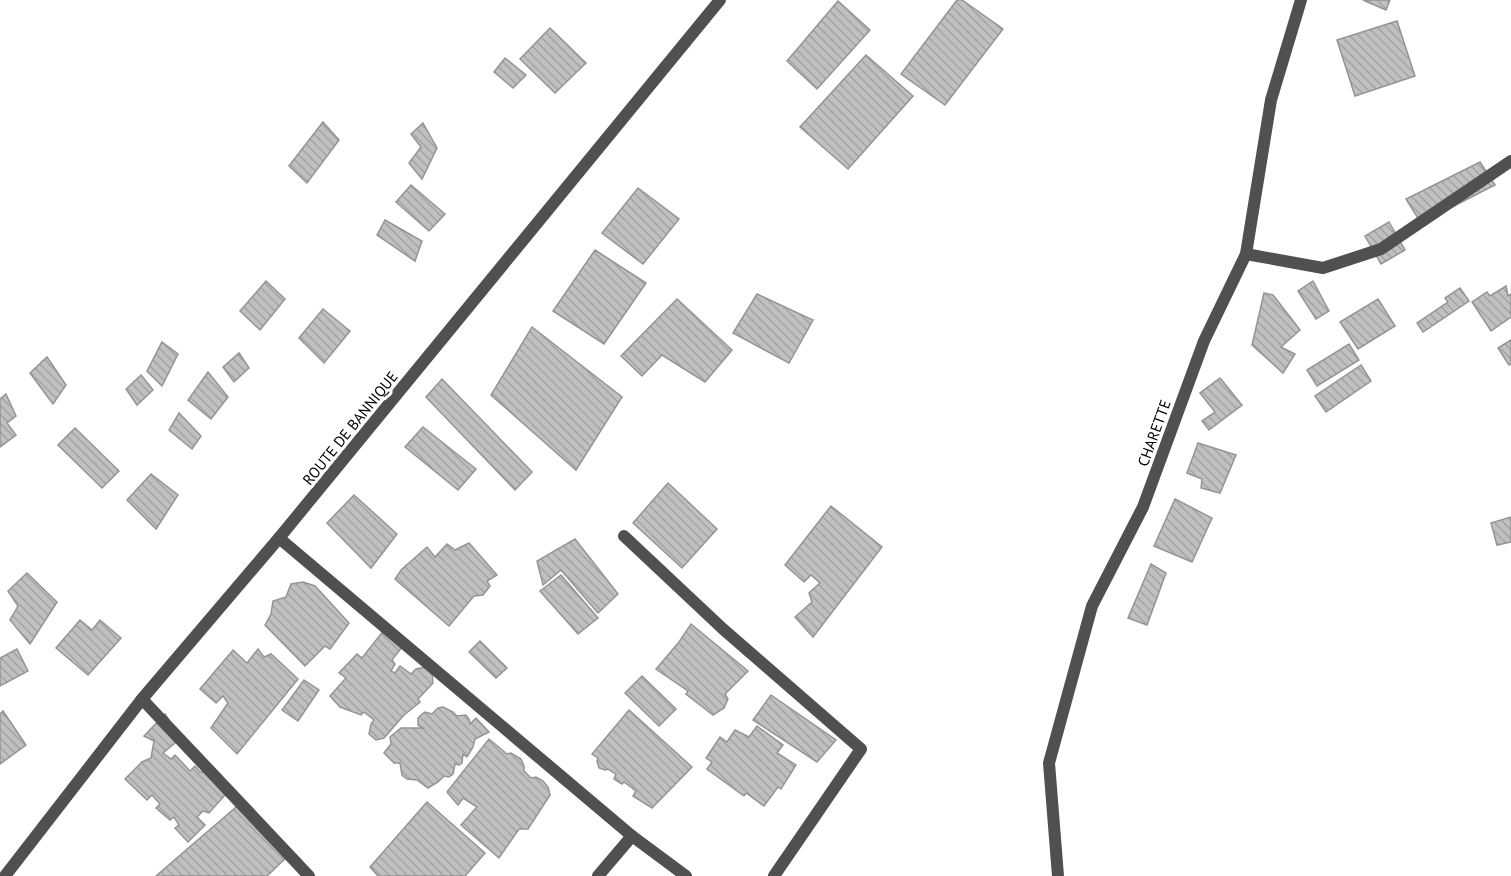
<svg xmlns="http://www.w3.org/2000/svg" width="1511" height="876" font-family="'PT Sans',sans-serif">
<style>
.building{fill:url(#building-back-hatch);stroke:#949494;stroke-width:1.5}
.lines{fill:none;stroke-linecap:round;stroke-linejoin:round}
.lane{stroke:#505050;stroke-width:12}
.street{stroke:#505050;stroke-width:12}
.labels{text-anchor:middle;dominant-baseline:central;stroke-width:6;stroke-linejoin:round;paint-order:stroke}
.street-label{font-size:15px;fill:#000;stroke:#fff}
</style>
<defs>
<pattern id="building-back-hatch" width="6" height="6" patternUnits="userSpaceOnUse" patternTransform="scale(1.5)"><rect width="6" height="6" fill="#c0c0c0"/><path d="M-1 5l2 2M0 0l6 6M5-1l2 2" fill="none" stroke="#a3a3a3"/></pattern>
</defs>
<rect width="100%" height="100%" fill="#fff"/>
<g class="building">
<path d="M957,0h5l41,29 -58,76 -44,-31z"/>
<path d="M1363,0h27l-4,10z"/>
<path d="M838,1l32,29 -53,59 -30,-28z"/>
<path d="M1397,21l18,55 -60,20 -18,-56z"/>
<path d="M550,28l36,35 -31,30 -35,-34z"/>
<path d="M866,55l47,41 -65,73 -48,-42z"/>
<path d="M505,58l21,17 -13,13 -19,-16z"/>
<path d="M323,122l16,18 -32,43 -18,-17z"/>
<path d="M423,123l14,25 -15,31 -13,-16 12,-16 -10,-13z"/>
<path d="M1480,162l15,23 -74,38 -15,-24z"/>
<path d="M411,185l34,29 -16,17 -33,-29z"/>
<path d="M638,188l41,31 -36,45 -41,-31z"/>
<path d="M385,220l37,21 -7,20 -38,-26z"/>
<path d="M1389,222l16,28 -24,14 -16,-28z"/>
<path d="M595,250l51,33 -42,61 -51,-33z"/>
<path d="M266,281l19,18 -25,31 -20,-19z"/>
<path d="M1313,281l16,30 -13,8 -18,-28z"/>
<path d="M1506,286l2,10 3,-2v23l-20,14 -19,-29 15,-10 3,4z"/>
<path d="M1460,288l9,13 -46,31 -6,-9 31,-21 -3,-4z"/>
<path d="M1264,293l9,2 27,35 -19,17 14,7 -12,19 -31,-28z"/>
<path d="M757,294l56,26 -24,43 -56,-30z"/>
<path d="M677,299l55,51 -27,32 -43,-27 -20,21 -21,-20z"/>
<path d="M1378,299l17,27 -37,23 -18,-27z"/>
<path d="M323,309l27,22 -26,32 -25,-25z"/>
<path d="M532,327l90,70 -46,73 -85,-75z"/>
<path d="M1511,340v24l-2,1 -11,-17z"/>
<path d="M162,342l16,12 -16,32 -15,-15z"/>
<path d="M1349,344l10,16 -42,26 -10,-16z"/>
<path d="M239,353l10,15 -15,14 -11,-15z"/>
<path d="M47,357l19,28 -13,19 -23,-31z"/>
<path d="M1361,365l10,16 -45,31 -11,-16z"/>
<path d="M208,372l20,25 -17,22 -23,-19z"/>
<path d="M141,375l12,15 -16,15 -11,-16z"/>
<path d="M1220,378l22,27 -33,25 -7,-9 13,-9 -15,-19z"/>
<path d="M442,379l90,93 -17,18 -89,-93z"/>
<path d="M6,394l10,22 -9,7 9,12 -16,12v-48z"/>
<path d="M179,413l22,23 -9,13 -23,-19z"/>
<path d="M423,427l53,42 -18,21 -53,-43z"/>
<path d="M75,428l44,43 -17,17 -44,-43z"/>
<path d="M1198,443l38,12 -16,38 -19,-5 1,-9 -15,-6z"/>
<path d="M151,474l27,21 -22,34 -29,-29z"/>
<path d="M668,483l49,46 -35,39 -49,-45z"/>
<path d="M354,495l43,39 -26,34 -44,-45z"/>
<path d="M1175,499l37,19 -20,44 -38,-16z"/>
<path d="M831,506l51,41 -69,90 -18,-20 17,-15 -3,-9 11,-10 -9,-8 -7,7 -19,-17z"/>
<path d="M1511,517v25l-14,3 -6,-22z"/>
<path d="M575,539l43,55 -20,19 -37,-43 -18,15 -6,-24z"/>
<path d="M469,543l28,32 -10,6 3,5 -7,9 -9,1 -25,30 -54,-47 6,-9 26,-23 8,10 12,-13 8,6z"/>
<path d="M1151,564l15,9 -19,52 -19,-7z"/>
<path d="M27,573l30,29 -27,42 -20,-24 8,-14 -10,-15z"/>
<path d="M561,575l37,43 -20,16 -38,-43z"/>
<path d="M303,582l12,4 34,37 -19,26 -5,-3 -20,20 -40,-41 6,-11 2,-13 13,-4 5,-13z"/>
<path d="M80,620l12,10 8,-10 21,18 -33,37 -32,-27z"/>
<path d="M691,624l57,47 -23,23 3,5 -4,9 -11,7 -27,-21 2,-3 -32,-22 23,-27z"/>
<path d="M384,630l18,17 -10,13 3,4 -4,7 4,2 5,-7 11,8 5,-5 10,-2 6,5 1,11 -15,16 2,3 -16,13 -20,23 -8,2 -7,-6 2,-10 3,-4 -10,-8 -3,3 -21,-8 -10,-11 16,-18 -7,-5 18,-19 5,4z"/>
<path d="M480,641l27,27 -11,10 -27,-26z"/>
<path d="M17,649l11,22 -28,15v-28z"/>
<path d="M258,649l6,8 7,-3 27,25 -61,75 -26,-26 17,-25 -5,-7 -7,7 -16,-14 33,-39 14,13z"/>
<path d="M642,676l34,33 -17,17 -34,-33z"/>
<path d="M304,680l15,10 -21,31 -16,-11z"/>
<path d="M771,695l65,45 -19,22 -64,-42z"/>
<path d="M443,707l10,5 4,4 9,-1 3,4 1,5 6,-6 13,14 -14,7 -2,8 -6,10 -4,-3 -1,9 -3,2 -4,-1 -2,10 -4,3 -5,-1 -6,6 -10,6 -11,-8 -10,-1 -5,-4 -2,-12h-6l-10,-10 7,-9 -1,-7 11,-9h22l-5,-3v-7l3,-3 4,-3 7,2 6,-6z"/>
<path d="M629,710l63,57 -40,41 -19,-12 3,-5 -12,-9 -2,2 -8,-5 2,-5 -8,-5 -3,1 -6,-2 -2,-7 1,-3 -6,-4z"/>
<path d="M3,711l23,34 -26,19v-50z"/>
<path d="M165,714l16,24 -18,15 8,6 4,-4 15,16 5,-5 5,6 7,-1 18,24 -16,18 -6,-2 -6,6 8,8 -17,17 -13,-14 4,-3 -5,-8 -4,3 -14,-12 4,-4 -8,-9 -5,5 -22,-21 17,-17 9,-4 3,-17 -10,-5z"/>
<path d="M757,726l26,19 -6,8 19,12 -15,24 -3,-2 -14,19 -18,-13 -2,3 -37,-27 5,-7 -6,-4 14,-21 7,5 8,-12 14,7z"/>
<path d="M489,739l18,15 4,-1 10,6 3,7v5l7,7 5,-1 7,4 5,6 2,8 -22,34h-9l-20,29 -38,-33 16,-18 -14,-9 -5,7 -11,-13z"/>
<path d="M243,801l46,54 -22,21h-111z"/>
<path d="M427,802l58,51 -20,23h-87l-8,-9z"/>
</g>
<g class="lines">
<g class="lane">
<path d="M624,536l99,93 138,120 -87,127"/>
<path d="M142,699l167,177"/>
</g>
<g class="street">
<path d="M1246,254l77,14 58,-19 130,-88"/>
<path d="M279,538l353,298 54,40"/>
<path d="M5,876l137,-177 137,-161 441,-538"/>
<path d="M598,876l34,-40"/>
<path d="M1058,876l-9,-113 43,-157 51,-99 61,-166 42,-87 25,-154 30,-100"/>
</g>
</g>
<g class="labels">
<g class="street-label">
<text transform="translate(350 428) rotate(-51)">ROUTE DE BANNIQUE</text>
<text transform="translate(1154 433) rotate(-70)">CHARETTE</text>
</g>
</g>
</svg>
